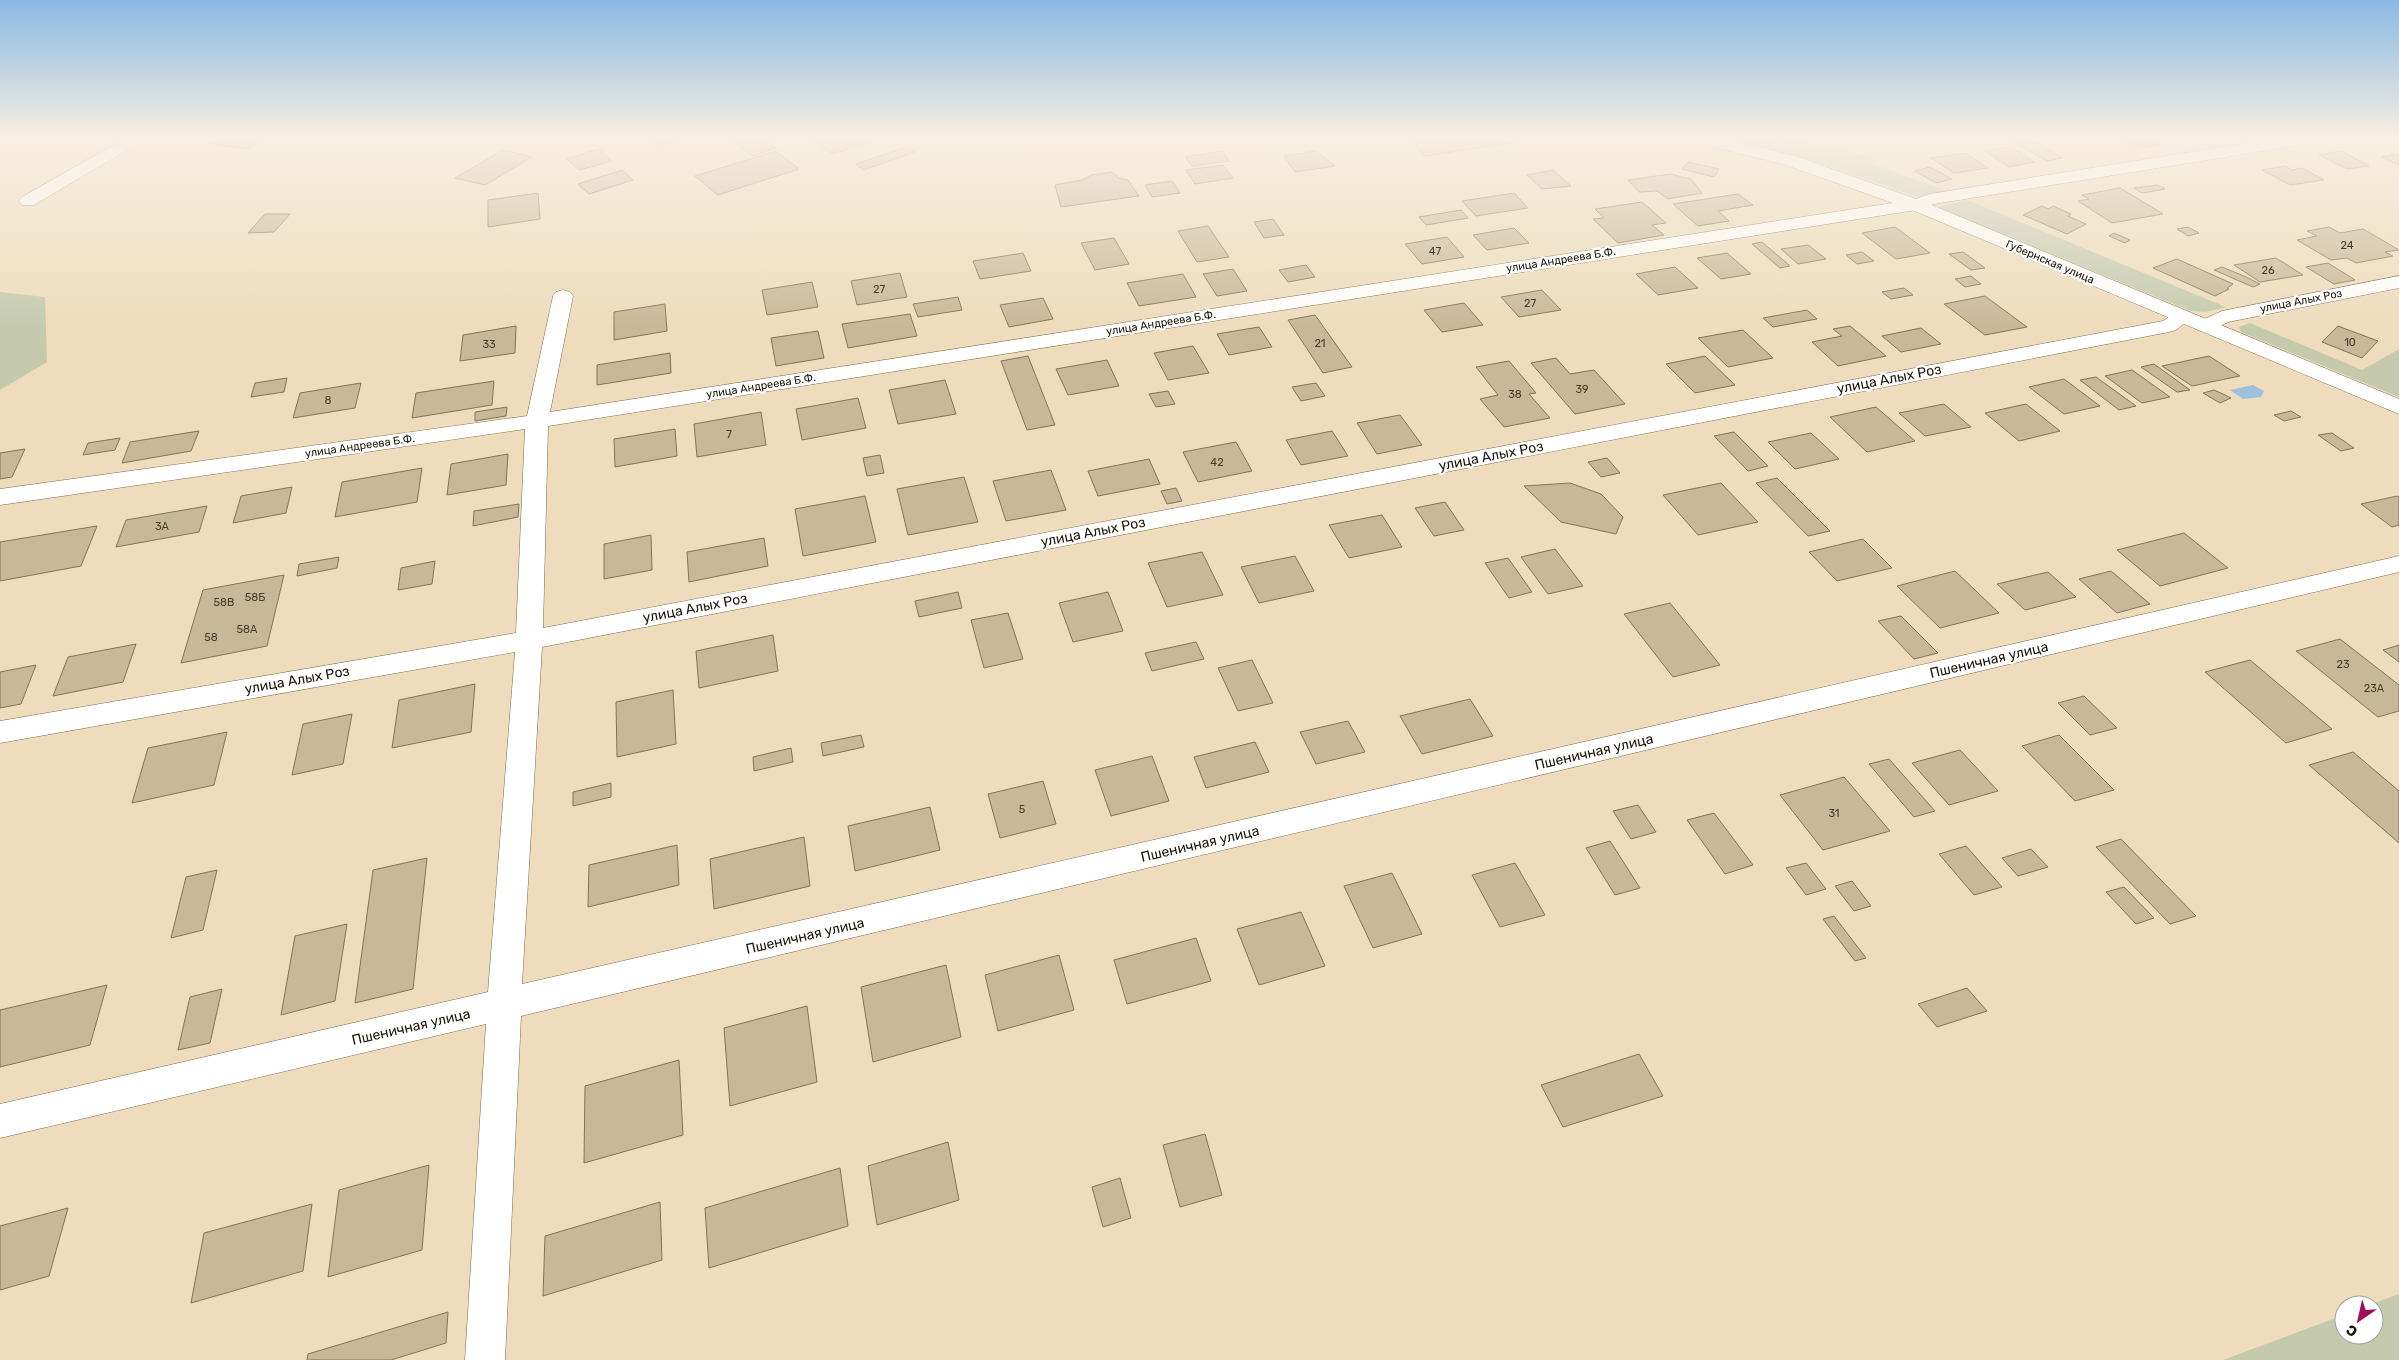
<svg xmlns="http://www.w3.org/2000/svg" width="2399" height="1360" font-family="Rubik,sans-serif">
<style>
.green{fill:#c5caaf}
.water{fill:#9ec0dc}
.building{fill:#c9b799;stroke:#837356}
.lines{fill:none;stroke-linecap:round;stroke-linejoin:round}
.street-casing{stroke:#7a6a4d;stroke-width:1}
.secondary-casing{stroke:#7a6a4d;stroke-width:1}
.street{fill:#fff;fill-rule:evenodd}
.secondary{fill:#fff;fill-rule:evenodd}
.labels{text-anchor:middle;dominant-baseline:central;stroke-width:4.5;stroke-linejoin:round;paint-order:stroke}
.number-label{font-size:11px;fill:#463c2c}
.far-street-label{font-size:11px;fill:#1a1308;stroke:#fff}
.street-label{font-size:14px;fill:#1a1308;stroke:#fff}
</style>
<rect width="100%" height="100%" fill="#eedcbc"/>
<g class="green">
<path d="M1717,137h69l88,21 -4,5 79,29 -29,4 -9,-1 -85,-30z"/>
<path d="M1967,200l259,107 -20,5 -15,-1 -247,-101 -5,-3z"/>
<path d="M0,292l45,5 2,65 -47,28z"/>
<path d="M2250,323l112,47 37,-21v48l-158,-65 -2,-5z"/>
<path d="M2399,1294v66h-176l121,-45v20h30v-30h-5z"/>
</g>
<path class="water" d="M2253,385l11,6 -3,6 -18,2 -13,-9z"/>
<g class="building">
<path d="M217,137h51l-20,12 -41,-6z"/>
<path d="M650,137h36l-27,8z"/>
<path d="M746,137h16l14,11 -23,8 -19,-15z"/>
<path d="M818,137h45l7,5 -38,12 -20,-15z"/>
<path d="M1407,137h104l5,5 -91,14z"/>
<path d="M2028,137l34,21 -15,3 -39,-22z"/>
<path d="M2119,137h37l5,3 -5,1 5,3 -18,3 -4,-2h-6z"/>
<path d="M908,147l7,5 -52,18 -7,-6z"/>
<path d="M2011,147l24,15 -26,5 -24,-16z"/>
<path d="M599,149l13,12 -33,9 -12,-11z"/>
<path d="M503,150l29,7 -47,28 -30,-7z"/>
<path d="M776,151l23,18 -81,26 -23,-19z"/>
<path d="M1222,151l7,10 -37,5 -7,-9z"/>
<path d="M1316,151l19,15 -40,6 -11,-16z"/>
<path d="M2341,151l28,15 -22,3 -28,-14z"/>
<path d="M1965,153l23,15 -34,5 -23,-15z"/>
<path d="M2399,154v11l-17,-8z"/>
<path d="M1688,162l31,7 -5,8 -32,-8z"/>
<path d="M1223,165l10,13 -38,6 -9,-14z"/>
<path d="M2285,166l7,4 10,-2 22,12 -34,5 -28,-15z"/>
<path d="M1930,167l22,12 -16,4 -21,-12z"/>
<path d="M622,170l11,10 -44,14 -11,-10z"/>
<path d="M1553,170l18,16 -29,3 -15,-14z"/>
<path d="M1112,172l7,6 9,2 11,16 -78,11 -6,-22 27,-5 9,-5z"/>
<path d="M1670,174l21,5 11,14 -34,6 -11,-8 -18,1 -11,-12z"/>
<path d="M1172,181l8,12 -28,4 -7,-12z"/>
<path d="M2158,185l7,4 -23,4 -8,-5z"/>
<path d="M2120,188l43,26 -51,9 -34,-22 11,-2 -7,-4z"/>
<path d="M538,193l2,26 -52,8v-27z"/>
<path d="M1514,193l14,15 -52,8 -14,-15z"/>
<path d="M1738,194l15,11 -35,6 11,10 -31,5 -25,-22z"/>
<path d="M1642,202l24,21 -14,2 12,10 -46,8 -25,-24 11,-1 -9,-9z"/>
<path d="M2042,206l6,3 5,-3 18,8 -3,2 18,8 -19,10 -44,-19z"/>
<path d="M1461,210l7,8 -42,7 -7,-8z"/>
<path d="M265,214h25l-16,18 -26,1z"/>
<path d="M1273,219l11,16 -20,3 -10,-16z"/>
<path d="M1208,226l21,31 -32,5 -19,-31z"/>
<path d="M1895,227l35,26 -34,6 -34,-26z"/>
<path d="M2188,227l11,6 -11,3 -11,-7z"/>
<path d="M2329,227l11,6 23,-4 36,21 -14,2 8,4 -37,7 -9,-5 -16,2 -34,-20 20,-4 -10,-5z"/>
<path d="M1514,228l15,15 -42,7 -14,-15z"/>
<path d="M2114,233l16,7 -5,3 -16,-7z"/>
<path d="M1447,237l17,20 -42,7 -17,-20z"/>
<path d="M1114,238l15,26 -34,6 -14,-27z"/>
<path d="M1762,242l28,24 -10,2 -28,-24z"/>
<path d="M1808,245l18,14 -28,5 -17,-15z"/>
<path d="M1862,252l12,9 -17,3 -11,-9z"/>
<path d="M1963,252l22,16 -14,2 -22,-16z"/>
<path d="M1023,253l8,18 -51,8 -7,-18z"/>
<path d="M1727,253l24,21 -30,5 -24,-21z"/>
<path d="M2276,258l27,17 -43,7 -26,-17z"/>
<path d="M2177,259l56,25 -6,4 2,1 -14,7 -62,-28z"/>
<path d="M2328,263l27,17 -21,4 -28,-17z"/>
<path d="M1306,265l9,12 -27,5 -9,-12z"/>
<path d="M1675,267l23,21 -40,7 -22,-21z"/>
<path d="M2222,267l22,9 16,8 -7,3 -39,-17z"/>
<path d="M1233,269l14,22 -30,5 -14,-22z"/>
<path d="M900,273l7,24 -50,8 -6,-24z"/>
<path d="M1183,274l13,23 -57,9 -12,-23z"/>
<path d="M1971,276l10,8 -16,3 -10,-8z"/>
<path d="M812,282l6,25 -51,8 -5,-25z"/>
<path d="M1904,288l9,7 -22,4 -9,-7z"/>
<path d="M1542,290l19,20 -42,7 -18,-20z"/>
<path d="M1985,296l42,31 -42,8 -41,-31z"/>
<path d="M958,297l4,13 -44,7 -5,-13z"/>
<path d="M1043,298l10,21 -44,8 -9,-22z"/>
<path d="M1464,303l19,22 -41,7 -18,-22z"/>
<path d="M665,304l2,27 -53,9v-28z"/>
<path d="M1807,310l10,9 -44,8 -10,-9z"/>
<path d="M910,314l7,22 -69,12 -6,-24z"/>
<path d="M1315,315l37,52 -29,6 -35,-53z"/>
<path d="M516,326l-1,27 -55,8 3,-26z"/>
<path d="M1850,326l36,30 -48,10 -26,-24 30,-6 -9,-7z"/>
<path d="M2338,326l40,15 -16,17 -40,-16z"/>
<path d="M1259,327l13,20 -43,8 -12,-21z"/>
<path d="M1921,328l20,16 -40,8 -19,-16z"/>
<path d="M1743,330l30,28 -45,9 -30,-29z"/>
<path d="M818,331l6,27 -48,8 -5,-28z"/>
<path d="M1193,346l16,27 -41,7 -14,-27z"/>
<path d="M670,353l1,20 -74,12v-20z"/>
<path d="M1028,356l27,69 -28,5 -26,-69z"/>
<path d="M1705,356l30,29 -40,8 -29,-29z"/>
<path d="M2209,356l31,20 -48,10 -30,-20z"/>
<path d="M1556,358l14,16 24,-4 31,34 -50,10 -44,-51z"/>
<path d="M1107,360l12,26 -51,9 -12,-26z"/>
<path d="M1509,361l27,32 -7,1 21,24 -46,9 -24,-28 18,-4 -22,-28z"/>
<path d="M2154,364l36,26 -13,2 -36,-25z"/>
<path d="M2132,370l38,27 -28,6 -37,-27z"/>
<path d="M2096,377l40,29 -17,4 -39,-30z"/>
<path d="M287,378l-3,14 -33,5 4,-14z"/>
<path d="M2064,379l36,27 -36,8 -35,-27z"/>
<path d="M945,380l11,34 -58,10 -9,-34z"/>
<path d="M494,381l-2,24 -80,13 4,-25z"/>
<path d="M361,383l-6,25 -62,10 7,-25z"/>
<path d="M1316,383l9,13 -24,5 -9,-14z"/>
<path d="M2214,390l9,4 8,4 -11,5 -17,-10z"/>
<path d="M1168,391l7,13 -19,3 -7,-13z"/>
<path d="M858,398l8,30 -64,12 -6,-31z"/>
<path d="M1944,404l27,23 -46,9 -26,-23z"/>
<path d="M2026,404l34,27 -41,10 -34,-28z"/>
<path d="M507,407l-1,9 -31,5v-9z"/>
<path d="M1876,407l39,34 -48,11 -37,-35z"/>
<path d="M2291,411l10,6 -17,4 -10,-6z"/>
<path d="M761,412l5,33 -69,12 -3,-33z"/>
<path d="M1400,415l22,30 -45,9 -20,-31z"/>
<path d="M675,429l2,27 -62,11 -1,-28z"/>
<path d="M199,431l-8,20 -69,12 8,-21z"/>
<path d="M1332,431l16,25 -47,9 -15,-25z"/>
<path d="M1734,432l34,34 -20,5 -34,-35z"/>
<path d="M1811,433l28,26 -44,10 -27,-27z"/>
<path d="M2332,433l22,15 -13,3 -23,-16z"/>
<path d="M120,438l-5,12 -32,5 5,-12z"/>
<path d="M1236,442l16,29 -54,11 -15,-30z"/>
<path d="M25,449l-13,28 -12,2v-26z"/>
<path d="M508,454l-2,31 -59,10 4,-31z"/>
<path d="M880,455l4,18 -17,3 -4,-18z"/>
<path d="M1607,458l13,15 -19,4 -13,-15z"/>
<path d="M1149,459l11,25 -62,12 -10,-25z"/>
<path d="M422,468l-5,34 -82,15 7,-35z"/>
<path d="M1051,470l15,40 -60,11 -13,-40z"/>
<path d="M964,477l14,45 -70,13 -11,-46z"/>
<path d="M1777,478l53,53 -22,5 -52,-53z"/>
<path d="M1570,483l31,11 22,23 -7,17 -55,-12 -37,-36z"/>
<path d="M1721,483l37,39 -60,13 -35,-40z"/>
<path d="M292,487l-6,26 -53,10 8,-27z"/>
<path d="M1176,488l6,13 -15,3 -6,-13z"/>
<path d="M865,496l11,46 -73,14 -8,-47z"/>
<path d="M2397,496l2,1v28l-7,2 -31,-23z"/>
<path d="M1445,502l19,28 -30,6 -19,-28z"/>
<path d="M519,504l-1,13 -45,9 1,-15z"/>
<path d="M207,506l-8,26 -83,15 10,-27z"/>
<path d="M1382,515l20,32 -53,11 -20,-33z"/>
<path d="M97,526l-16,40 -81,15v-39z"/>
<path d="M2184,533l44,35 -68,18 -43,-36z"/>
<path d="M651,535l1,35 -48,9v-35z"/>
<path d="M764,538l4,28 -79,16 -2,-30z"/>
<path d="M1863,539l29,29 -55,13 -28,-29z"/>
<path d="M1555,549l28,37 -35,8 -27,-37z"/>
<path d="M1202,552l21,43 -56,12 -19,-44z"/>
<path d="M1295,556l19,35 -55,12 -18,-36z"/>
<path d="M339,557l-2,11 -40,8 2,-12z"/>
<path d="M1508,558l24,34 -23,6 -24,-35z"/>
<path d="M435,561l-3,23 -34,6 3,-22z"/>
<path d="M1955,571l44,42 -59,15 -43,-42z"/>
<path d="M2111,571l39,33 -33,9 -38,-34z"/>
<path d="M2048,572l28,25 -51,13 -28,-26z"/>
<path d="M284,575l-17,71 -86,17 22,-73z"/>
<path d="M958,592l4,16 -43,9 -4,-16z"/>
<path d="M1108,592l15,39 -50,11 -14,-39z"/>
<path d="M1670,603l50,62 -47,12 -49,-63z"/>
<path d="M1008,613l15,46 -39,9 -13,-48z"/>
<path d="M1901,616l37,37 -24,6 -36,-38z"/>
<path d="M773,635l5,36 -79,17 -3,-37z"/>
<path d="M2340,639l59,46v26l-21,6 -82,-66z"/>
<path d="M1196,642l8,17 -52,12 -7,-18z"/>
<path d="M136,644l-13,38 -70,14 15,-39z"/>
<path d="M2399,645v17l-16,-12z"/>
<path d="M1252,660l21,43 -35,8 -20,-43z"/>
<path d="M2250,660l82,69 -46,14 -81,-71z"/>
<path d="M36,665l-15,39 -21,4v-36z"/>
<path d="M475,684l-4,48 -79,16 7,-48z"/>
<path d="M673,690l3,54 -59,13 -1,-55z"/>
<path d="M2084,696l33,32 -27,7 -32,-32z"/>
<path d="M1470,699l23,37 -71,18 -22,-38z"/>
<path d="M352,714l-9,50 -51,11 11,-51z"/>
<path d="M1348,721l17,31 -49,12 -16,-32z"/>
<path d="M227,732l-13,53 -82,18 16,-55z"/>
<path d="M861,735l3,12 -41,9 -2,-13z"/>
<path d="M2059,735l55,55 -39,11 -53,-55z"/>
<path d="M1255,742l14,30 -63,16 -12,-31z"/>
<path d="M791,748l2,14 -39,9 -1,-14z"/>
<path d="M1960,750l38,41 -49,14 -37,-42z"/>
<path d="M2353,752l46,39v52l-90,-78z"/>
<path d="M1152,756l17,45 -58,15 -16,-46z"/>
<path d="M1889,759l46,52 -21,6 -45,-53z"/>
<path d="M1844,777l46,54 -67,19 -43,-55z"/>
<path d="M1043,781l13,43 -56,14 -12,-44z"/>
<path d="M611,783v14l-38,9v-14z"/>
<path d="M1638,805l18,27 -25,7 -18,-28z"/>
<path d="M930,807l10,43 -85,21 -7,-45z"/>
<path d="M1714,813l39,52 -28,9 -38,-54z"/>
<path d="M804,837l6,49 -96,23 -4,-50z"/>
<path d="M2121,839l75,77 -26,8 -74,-77z"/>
<path d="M1610,841l30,47 -25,7 -29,-47z"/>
<path d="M677,845l2,40 -91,22 1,-42z"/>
<path d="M1966,846l36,41 -28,8 -35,-41z"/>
<path d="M2031,849l17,18 -30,9 -16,-18z"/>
<path d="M427,858l-14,131 -58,14 18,-133z"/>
<path d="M1515,863l30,52 -45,12 -28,-52z"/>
<path d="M1806,863l20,26 -20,6 -20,-27z"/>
<path d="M217,870l-14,60 -32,8 15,-61z"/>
<path d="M1392,873l30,61 -49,14 -29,-62z"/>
<path d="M1852,881l19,25 -17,5 -19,-25z"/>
<path d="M2124,887l30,31 -18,6 -30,-32z"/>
<path d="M1301,912l24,54 -66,19 -22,-56z"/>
<path d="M1834,916l32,42 -11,3 -32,-42z"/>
<path d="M347,924l-12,77 -54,14 14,-79z"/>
<path d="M1196,938l15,43 -84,23 -13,-44z"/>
<path d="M1059,955l15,55 -76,21 -13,-56z"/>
<path d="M946,965l15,72 -88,25 -12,-75z"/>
<path d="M107,985l-17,60 -90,22v-57z"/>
<path d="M1967,988l20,23 -50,16 -19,-23z"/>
<path d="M222,989l-12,54 -32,7 12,-53z"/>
<path d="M807,1006l10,76 -87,24 -6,-78z"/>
<path d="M1639,1054l24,42 -100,31 -22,-42z"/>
<path d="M679,1060l4,75 -99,28 1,-77z"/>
<path d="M1205,1134l17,61 -42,12 -17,-62z"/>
<path d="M948,1142l11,58 -82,25 -9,-59z"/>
<path d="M429,1165l-7,85 -94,27 11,-87z"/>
<path d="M840,1168l8,58 -139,42 -4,-60z"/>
<path d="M1120,1178l11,40 -28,9 -11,-40z"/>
<path d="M660,1202l2,58 -119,36 2,-60z"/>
<path d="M312,1204l-9,67 -112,32 13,-70z"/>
<path d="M68,1208l-19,68 -49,14v-64z"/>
<path d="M448,1312l-2,31 -55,17h-84l1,-6z"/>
</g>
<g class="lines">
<g class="street-casing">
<g id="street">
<path d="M128,137h21l-115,68h-12l-3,-4 3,-4z"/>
<path d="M2285,137h42l-2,4 -6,1 -385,62 -18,6 -1368,216 -5,202 1620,-307c9,-6 15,-11 26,-8l3,4 -16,13 -7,2 -1627,315 -20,337 1877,-428v16l-1878,444 -16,344h-40l21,-336 -486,114v-34l488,-112 27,-340 -515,91v-22l516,-88 9,-204 -525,76v-16l527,-73 26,-120 3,-4 7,-2 7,2 3,4 -23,116 1362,-212 18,-6z"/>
<path d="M2399,276v12l-171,34 -16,8 -7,2 -7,-2 -3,-4 3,-4 24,-11z"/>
</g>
</g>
<g class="secondary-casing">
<path id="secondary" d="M1687,137h30l78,19 127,45 477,198v15l-489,-205 -127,-45 -94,-23z"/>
</g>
<use href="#street" class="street"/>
<use href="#secondary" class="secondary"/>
</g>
<linearGradient id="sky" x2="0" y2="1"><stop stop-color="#8ab9e3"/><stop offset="0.42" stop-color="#f7efe1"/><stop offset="1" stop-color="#f7efe1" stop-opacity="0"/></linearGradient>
<rect width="2399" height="328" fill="url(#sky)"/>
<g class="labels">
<g class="number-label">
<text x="2347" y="245">24</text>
<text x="1435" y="251">47</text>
<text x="2268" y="270">26</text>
<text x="879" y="289">27</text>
<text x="1530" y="303">27</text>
<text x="2350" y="342">10</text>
<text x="1320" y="343">21</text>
<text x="489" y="344">33</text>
<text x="1582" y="389">39</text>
<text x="1515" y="394">38</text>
<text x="328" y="400">8</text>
<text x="729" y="434">7</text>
<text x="1217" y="462">42</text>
<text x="162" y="526">3А</text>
<text x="255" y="597">58Б</text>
<text x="224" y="602">58В</text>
<text x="247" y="629">58А</text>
<text x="211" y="637">58</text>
<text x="2343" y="664">23</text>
<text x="2374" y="688">23А</text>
<text x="1022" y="809">5</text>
<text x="1834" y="813">31</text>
</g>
<g class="far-street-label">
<text transform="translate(1561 260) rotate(-9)">улица Андреева Б.Ф.</text>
<text transform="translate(2050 262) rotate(23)">Губернская улица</text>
<text transform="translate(2301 301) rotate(-11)">улица Алых Роз</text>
<text transform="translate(1161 323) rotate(-9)">улица Андреева Б.Ф.</text>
<text transform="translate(761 386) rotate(-9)">улица Андреева Б.Ф.</text>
<text transform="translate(360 446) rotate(-8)">улица Андреева Б.Ф.</text>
</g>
<g class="street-label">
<text transform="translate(1889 379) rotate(-11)">улица Алых Роз</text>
<text transform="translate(1491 456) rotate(-11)">улица Алых Роз</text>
<text transform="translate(1093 532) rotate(-11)">улица Алых Роз</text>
<text transform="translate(695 608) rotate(-11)">улица Алых Роз</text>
<text transform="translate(1989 660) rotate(-13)">Пшеничная улица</text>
<text transform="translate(297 680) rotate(-10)">улица Алых Роз</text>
<text transform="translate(1594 752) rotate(-13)">Пшеничная улица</text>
<text transform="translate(1200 844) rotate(-13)">Пшеничная улица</text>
<text transform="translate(805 936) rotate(-13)">Пшеничная улица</text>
<text transform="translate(411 1027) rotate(-13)">Пшеничная улица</text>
</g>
</g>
<g transform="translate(2359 1320) rotate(214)"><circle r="24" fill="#ffffff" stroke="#a3a19c"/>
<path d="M0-4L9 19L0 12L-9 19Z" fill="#9f0e57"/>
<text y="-8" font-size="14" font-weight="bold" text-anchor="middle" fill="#1a1308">С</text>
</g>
</svg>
